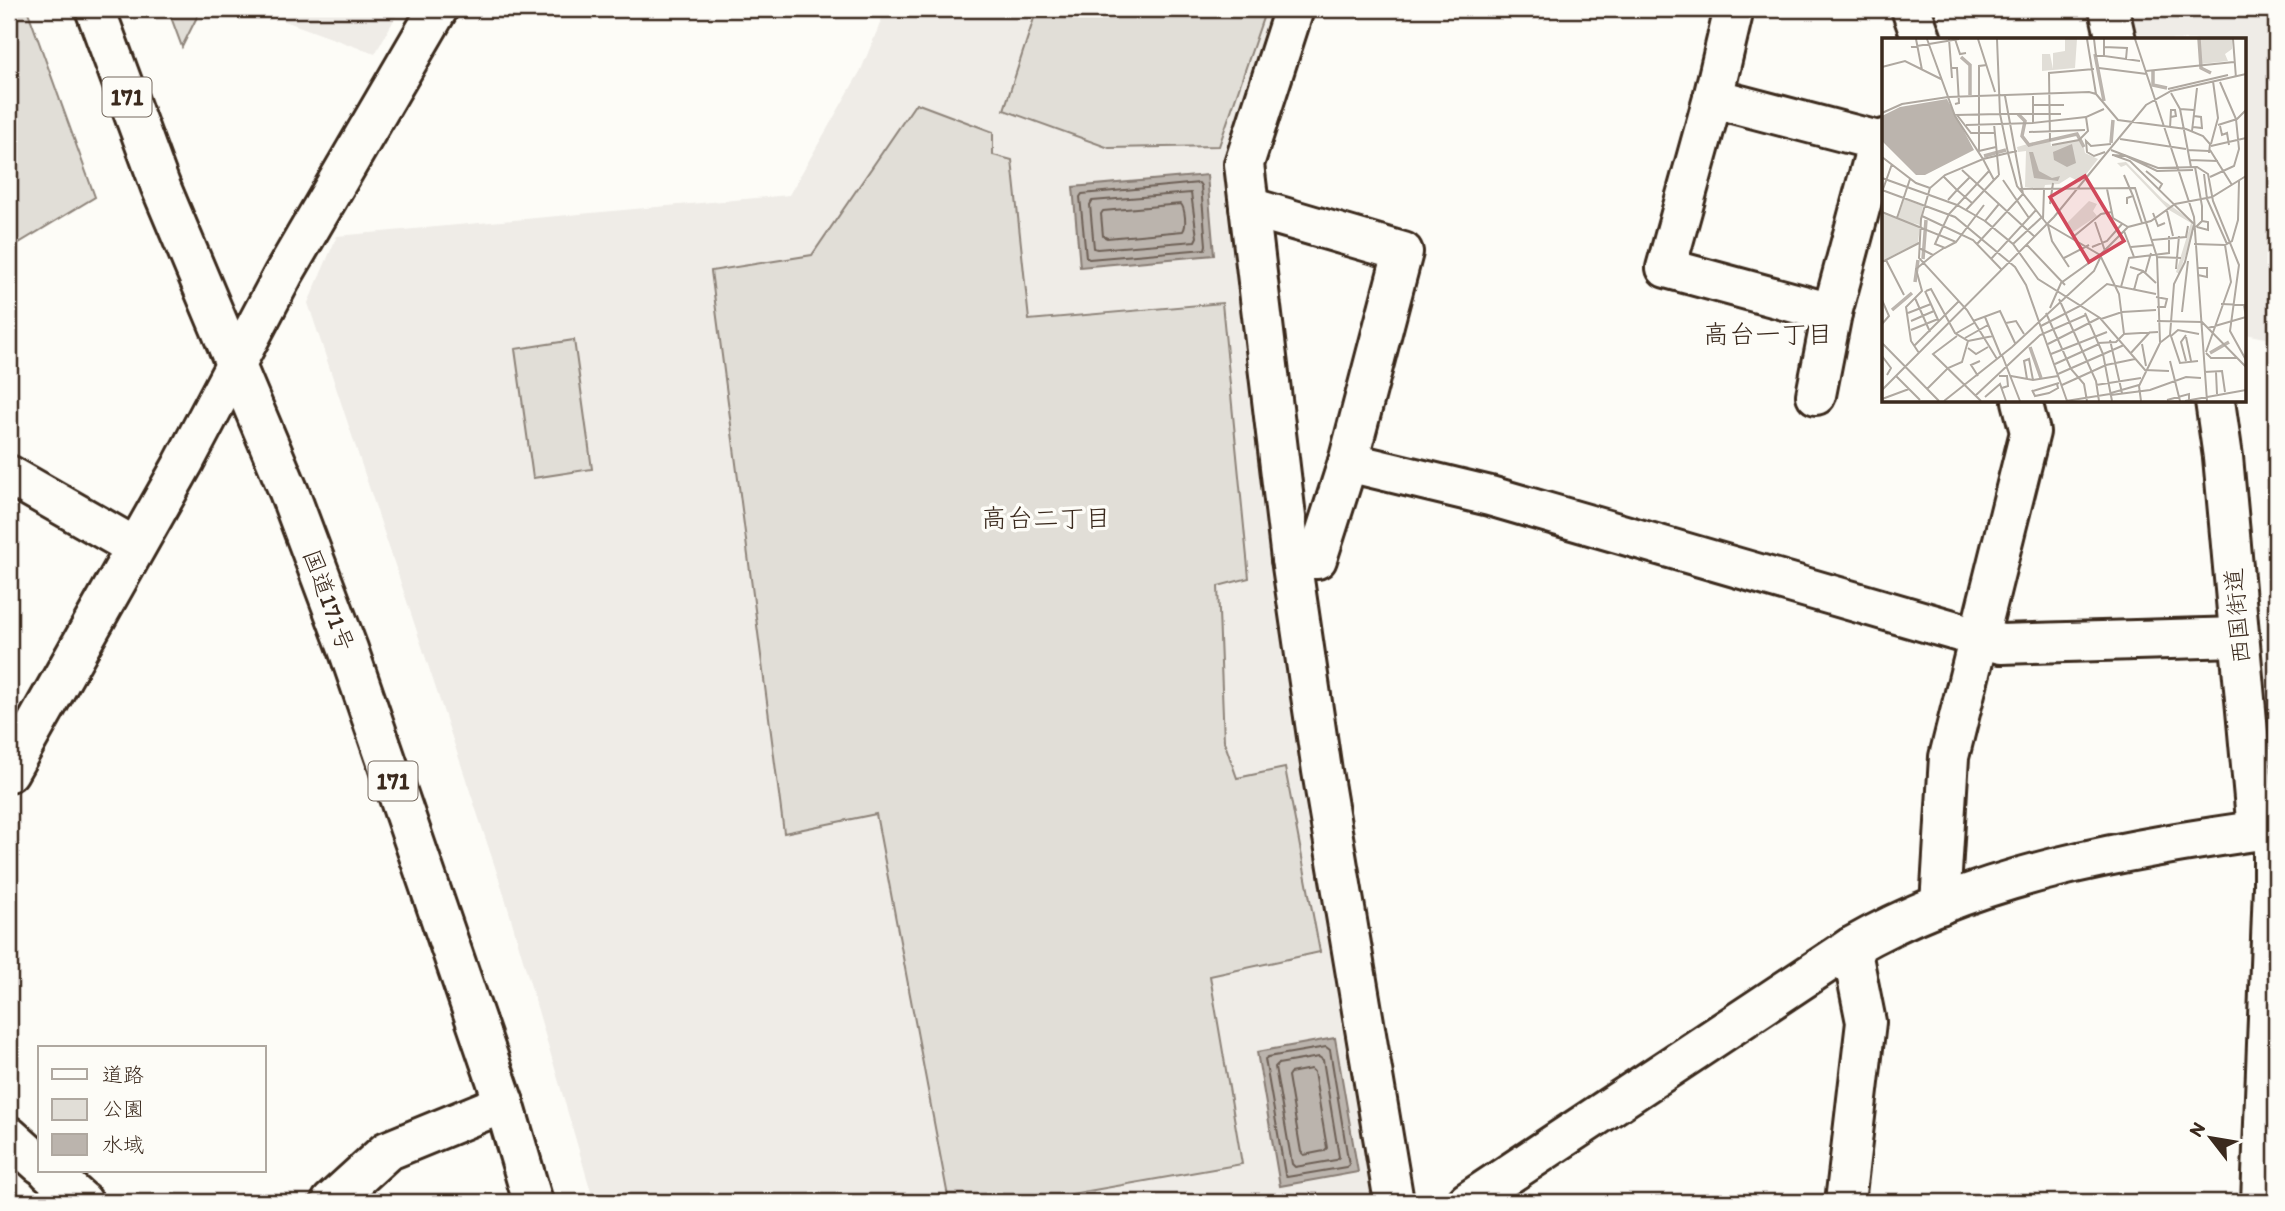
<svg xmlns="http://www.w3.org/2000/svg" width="2285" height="1211" font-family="Itim,'Klee One',sans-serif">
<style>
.built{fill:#efece7}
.green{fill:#e1ded7;stroke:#8e847a;stroke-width:2}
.water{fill:#bbb4ad;stroke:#887d74;stroke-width:2}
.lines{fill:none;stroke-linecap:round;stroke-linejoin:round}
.shore{stroke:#6e6157;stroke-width:2}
.minor-casing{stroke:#3b2a1e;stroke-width:44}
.highway-casing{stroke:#3b2a1e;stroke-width:44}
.minor{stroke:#fdfcf7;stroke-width:38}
.highway{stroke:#fdfcf7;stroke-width:38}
.labels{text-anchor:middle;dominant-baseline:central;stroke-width:7;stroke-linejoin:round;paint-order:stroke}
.shield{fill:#fdfcf7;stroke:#75695f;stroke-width:2}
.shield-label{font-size:23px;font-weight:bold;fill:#3b2a1e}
.street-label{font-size:24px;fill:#3b2a1e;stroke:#fdfcf7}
.neighbourhood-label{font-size:26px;fill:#3b2a1e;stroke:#fdfcf7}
.inset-river{fill:none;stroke:#bbb4ad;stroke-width:3.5}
.inset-road{fill:none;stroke:#afa8a0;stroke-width:2}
.view{fill:#d1495b;fill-opacity:0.15;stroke:#d1495b;stroke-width:3.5}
.inset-edge{fill:none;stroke:#3b2a1e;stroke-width:3.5}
</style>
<rect width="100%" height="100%" fill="#fdfcf7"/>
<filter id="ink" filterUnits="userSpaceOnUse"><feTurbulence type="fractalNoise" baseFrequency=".0143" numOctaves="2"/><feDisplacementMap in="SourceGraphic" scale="14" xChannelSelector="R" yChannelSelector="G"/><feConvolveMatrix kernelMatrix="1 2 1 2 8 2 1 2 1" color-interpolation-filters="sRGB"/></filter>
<g filter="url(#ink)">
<g class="built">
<path d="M252,9h148l-25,45z"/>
<path d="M886,9h385l-42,150 151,1043h-786l-91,-311 -195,-588 29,-67 452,-41 72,-125z"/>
<path d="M2120,9h156v331l-31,-6v-294h-115z"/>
</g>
<g class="green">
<path d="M9,9h18l68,188 -86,52z"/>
<path d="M168,9h33l-19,38z"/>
<path d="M1037,9h229l-47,137 -110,2 -105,-38z"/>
<path d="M916,103l77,29v23l19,5 17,160 193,-17 27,275 -31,8 6,155 13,37 48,-10 35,184 -110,24 32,188 -216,38h-77l-73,-388 -92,19 -73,-562 101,-16z"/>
<path d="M574,340l18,129 -59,9 -18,-129z"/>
</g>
<g class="water">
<path d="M1207,175l7,80 -134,12 -7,-80z"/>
<path d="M1335,1038l23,134 -78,14 -23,-134z"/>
</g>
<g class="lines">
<g class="shore">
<path d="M1199,183l2,3 5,59 -1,4 -116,10 -3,-2 -6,-60 2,-3z"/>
<path d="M1191,193l6,44 -2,4 -98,8 -3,-1 -4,-43 2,-4z"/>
<path d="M1181,204c4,5 6,22 2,27l-76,7 -4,-2 -2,-22 2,-3z"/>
<path d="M1326,1047l4,3 19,115 -3,2 -59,10 -2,-3 -20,-115 3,-2z"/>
<path d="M1319,1057l4,3 16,97 -3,3 -41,7 -3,-3 -17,-97 3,-3z"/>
<path d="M1311,1069l3,3 13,76 -3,3 -20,4 -3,-3 -13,-76 2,-3z"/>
</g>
<g class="minor-casing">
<g id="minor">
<path d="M1294,9l-50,155 47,395 31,212 72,431"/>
<path d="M1734,9l-21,89 -47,170 166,45"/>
<path d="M1911,9l11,31"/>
<path d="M2109,9l7,31"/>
<path d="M1713,98l165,43 6,-2"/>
<path d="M1249,207l154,45 -55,210 -31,97h-26"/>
<path d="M1816,395l16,-82 46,-172"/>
<path d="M2215,401l8,56 34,374"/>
<path d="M1348,462l142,34 511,148 238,-7"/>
<path d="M9,475l126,72"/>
<path d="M9,772l174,-308 100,-189 155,-266"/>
<path d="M1940,905l9,-148 81,-325 -8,-31"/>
<path d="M9,1136l31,28"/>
<path d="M48,1171l35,31"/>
<path d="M331,1202l56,-51 117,-48"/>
<path d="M1467,1202l384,-255c128,-74 280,-99 425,-119"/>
<path d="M1845,1202l21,-180 -15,-75"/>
<path d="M2261,1202l12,-316v-58"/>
</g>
</g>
<g class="highway-casing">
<path id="highway" d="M95,9l65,176 129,307 59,157 156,454 29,99"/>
</g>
<use href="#minor" class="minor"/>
<use href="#highway" class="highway"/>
</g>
</g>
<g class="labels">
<g class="shield">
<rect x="102.5" y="77.5" width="49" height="39" rx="5"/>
<rect x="368.5" y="761.5" width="49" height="39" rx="5"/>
</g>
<g class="shield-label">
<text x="127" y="97">171</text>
<text x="393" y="781">171</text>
</g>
<g class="street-label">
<text transform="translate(329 600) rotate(70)">国道171号</text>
<text transform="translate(2237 616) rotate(-95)">西国街道</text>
</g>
<g class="neighbourhood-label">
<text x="1768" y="334">高台一丁目</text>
<text x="1046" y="518">高台二丁目</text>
</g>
</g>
<g transform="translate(1882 38)">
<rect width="364" height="364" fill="#fdfcf7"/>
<path d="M183,1h12l-2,29 -33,3v-17h8l3,15v-16l12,-2zM318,1h32v10l-7,5 3,7 -27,3zM168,100l1,8 31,-7 3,14 13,6 -18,23 -10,-5 -11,7 -14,1 -1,4 -19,-2 1,-36 -8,1 -1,-5zM244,124l37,38 29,21 1,13 -14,40 -3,-2 15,-49 -22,-13 -43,-45 -5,2 -4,-4zM22,161l19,7 -3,19 -7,-2 7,3 -2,17 -36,18v-48l16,5zM207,163l8,3 -4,7 4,5 -24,16 -7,-8z" fill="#e1ded7"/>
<path d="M65,61l27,51 -49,25h-9l-34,-34v-25l18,-9zM190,106l4,19 -9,4 -13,-7 -1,-8zM147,114h4l6,19 13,7 8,-2 -2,5 -24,-3z" fill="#bbb4ad"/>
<path class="inset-river" d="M317,1l2,29 10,5M213,16l9,47M79,19l9,8v30M271,33v14l14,3M136,76l7,7 -3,15 7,9 48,-11 7,13M229,105l2,-23M102,118l22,-6M41,221l3,-39M33,244l3,-22M10,272l20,-17M148,309l11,31M328,315l19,-11"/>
<path class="inset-road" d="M34,1l6,31M45,1l28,77 28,43 25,-6 9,33 30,38M67,1l3,39M73,1l5,15 6,-1M96,1l17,53M115,1l3,75 8,39 9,-2M205,1l9,55M212,1l2,17h8M222,1v17l36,5M253,1l59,178 13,184M351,1l3,39M29,9l48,-8M222,9l23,1 -1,11M105,27l-8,1v85l17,-4M0,29l23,-6 36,18M69,30h6l2,35 -4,1M217,30l48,6M264,33l88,-9M286,51l60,-14M289,55l9,16 14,1M151,58v27l53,-6M151,67h31M298,71l11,58M0,75l20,-9 46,-7 141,-5 7,2 22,26 68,9 17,7 7,8 -1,9M118,76h61M112,86l5,51M84,87l67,-2M336,87l19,-6 9,-9M338,88l2,9 5,-2 2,12M311,89l9,1 -1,-11 -7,-1M288,90l1,-18h4l1,6 -5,1M310,93l5,-43M147,94l56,-2M112,95h-23l-14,-18 43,-1M238,101l66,10M168,103l-1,-68 45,-4M329,106l7,-26 -5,-37M170,107l27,-5 9,-9 -2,-14 18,-8M329,108l35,-8M229,112l47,18 39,-1 11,7 5,27 26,64 -9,66 16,29M305,112l22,1M328,112l22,35M223,114l-11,4 -7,-4 -1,-11 5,5 20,-2M230,117l14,1 31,15 36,-1M231,117l17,6 64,63 -9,38 -11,22 -4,51 -9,7M0,119l34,26 14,5M307,122l29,1M313,129l7,39v15l-6,6M80,132l73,67M264,133l16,13 -3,5M322,136l3,25 20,45M242,137l9,21 -6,2v6M61,138l14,14 -9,10M88,139l-13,13 15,13M328,139l24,-11 5,-17 -3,-30 -16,-37M0,140l75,27 28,16M121,142l26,38M137,151l116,-1 22,69 3,85M225,151l6,29 15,9M0,152l73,27 60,50 11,18 41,116M0,154l10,-28M251,158l9,27M117,166l-14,17 28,23 25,35 62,39 45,52 24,1M168,166l3,-21M102,167l-28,37 -17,-7 10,-21 40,-43M84,172l28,-30M285,173l6,25M0,174l57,23 -4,9 10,4 11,-6M271,175l5,13 7,-3M40,178l51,24 28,29M15,180l13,-39M161,181l1,-29M213,184l10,29M165,186l53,31 19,39 5,40M166,187l4,16 17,26M315,189l11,3v-8l-6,-1M242,193l10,26M191,199l28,-23 11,-2M270,202l34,-3 2,-11M95,206l46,-50 -18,-98M131,206l29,-27M312,206l31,1 7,-4 6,-21 1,-39M145,207l38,40M210,209l15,-6 15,-17M249,209l22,-2M37,210l14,7 11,-7M218,217l28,-28 23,-6 24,-17 37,-7 34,-21M275,219l24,1M182,220l25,-13M109,221l45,-49M4,222l18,35M0,224l37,-19M248,229l13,4 13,12M316,230h9v9l-9,-2M294,231l3,-33M263,236l6,-21M239,249l8,-29 40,-5v-17M252,252l4,-15 6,-4M43,253l14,31M44,253l5,-2 24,44 13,8 -6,21 -14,6 -21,21M274,259l11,2 -2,8h-8M33,260l15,34M177,261l37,82 3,20M0,262l7,16 -7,8M339,266l24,1M168,270l11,-25 39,-28M300,274l6,-51M26,275l23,-9M164,275l25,56 13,15 3,17M203,275l18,41 9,47M103,279l16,39M219,281l21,-7 34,-2M29,283l23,-10M91,283l27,-10 15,32M275,283l45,1 44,45M124,285l10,-2 8,13M159,288l39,-20 27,-22 49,10M326,290l38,-11 -2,-12M29,292l27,-11M73,296l19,-11M304,297l-5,7 5,19M75,298l-24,18 48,47M304,299l5,24M83,300l23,-13M228,302l12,53M86,303l25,-5M0,305l57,58M216,305l18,-1 8,-8 34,-2M166,306l51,-26M260,306l4,22M32,308l45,-45M86,310l8,6 12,-7M324,314l25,-70 -6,-37M37,315l-8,-12 -5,-34 16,-16 -6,-22 17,-14M324,315l5,5h26M169,316l56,-22M248,316l20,-22M120,317l18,46M0,318l9,12 -4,7M115,321l-30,-49 -48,-52 2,-39 9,-31 15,-13 38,-16 11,21 5,-5M288,323l10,40M316,323l-18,2 -9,-27 7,-6 21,4M173,326l44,-20M322,334l18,-1 3,21M334,334l1,22M176,336l66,-29M14,338l24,24M96,338l-7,-11 9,-4M117,338h8l1,10 -6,2M129,338l22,4 25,-4M145,341l-3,-18 5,-2 4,21M180,347l44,-20 29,-6M214,347l45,-7M0,352l172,-173 92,-112 25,-14 75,-17M150,352l3,6 14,-3 9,-5 -1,-4M151,353l26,-8M229,355l28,-8M229,357l39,-5 36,-13 15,1M93,358l65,-61 46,-20M103,359l15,-13 6,17M0,361l27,-10M285,362l22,-6v7M62,363l68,-54 82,-76 7,-15M184,363l44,-7M259,363l-2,-15 22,-45M303,363l61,-11"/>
<path class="view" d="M203,138l39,65 -35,21 -39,-65z"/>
<rect width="364" height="364" class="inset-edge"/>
</g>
<rect width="2285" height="1211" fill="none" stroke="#fdfcf7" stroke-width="35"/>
<rect x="18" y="18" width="2250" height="1176" fill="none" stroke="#3b2a1e" stroke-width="2.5" filter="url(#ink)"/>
<rect x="38" y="1046" width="228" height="126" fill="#fdfcf7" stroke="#afa8a0" stroke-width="2"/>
<rect x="52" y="1069" width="35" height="10" fill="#fdfcf7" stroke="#afa8a0" stroke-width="2"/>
<text x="102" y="1082" font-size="21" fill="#3b2a1e">道路</text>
<rect x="52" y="1099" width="35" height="21" fill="#e1ded7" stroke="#afa8a0" stroke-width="2"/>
<text x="102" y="1116" font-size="21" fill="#3b2a1e">公園</text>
<rect x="52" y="1134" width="35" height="21" fill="#bbb4ad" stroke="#afa8a0" stroke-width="2"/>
<text x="102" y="1152" font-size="21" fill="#3b2a1e">水域</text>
<g transform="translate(2211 1138) rotate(301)" stroke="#fdfcf7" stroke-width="5" paint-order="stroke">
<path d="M0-5L12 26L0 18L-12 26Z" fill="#3b2a1e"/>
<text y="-10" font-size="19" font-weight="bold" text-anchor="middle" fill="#3b2a1e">N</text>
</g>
</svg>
